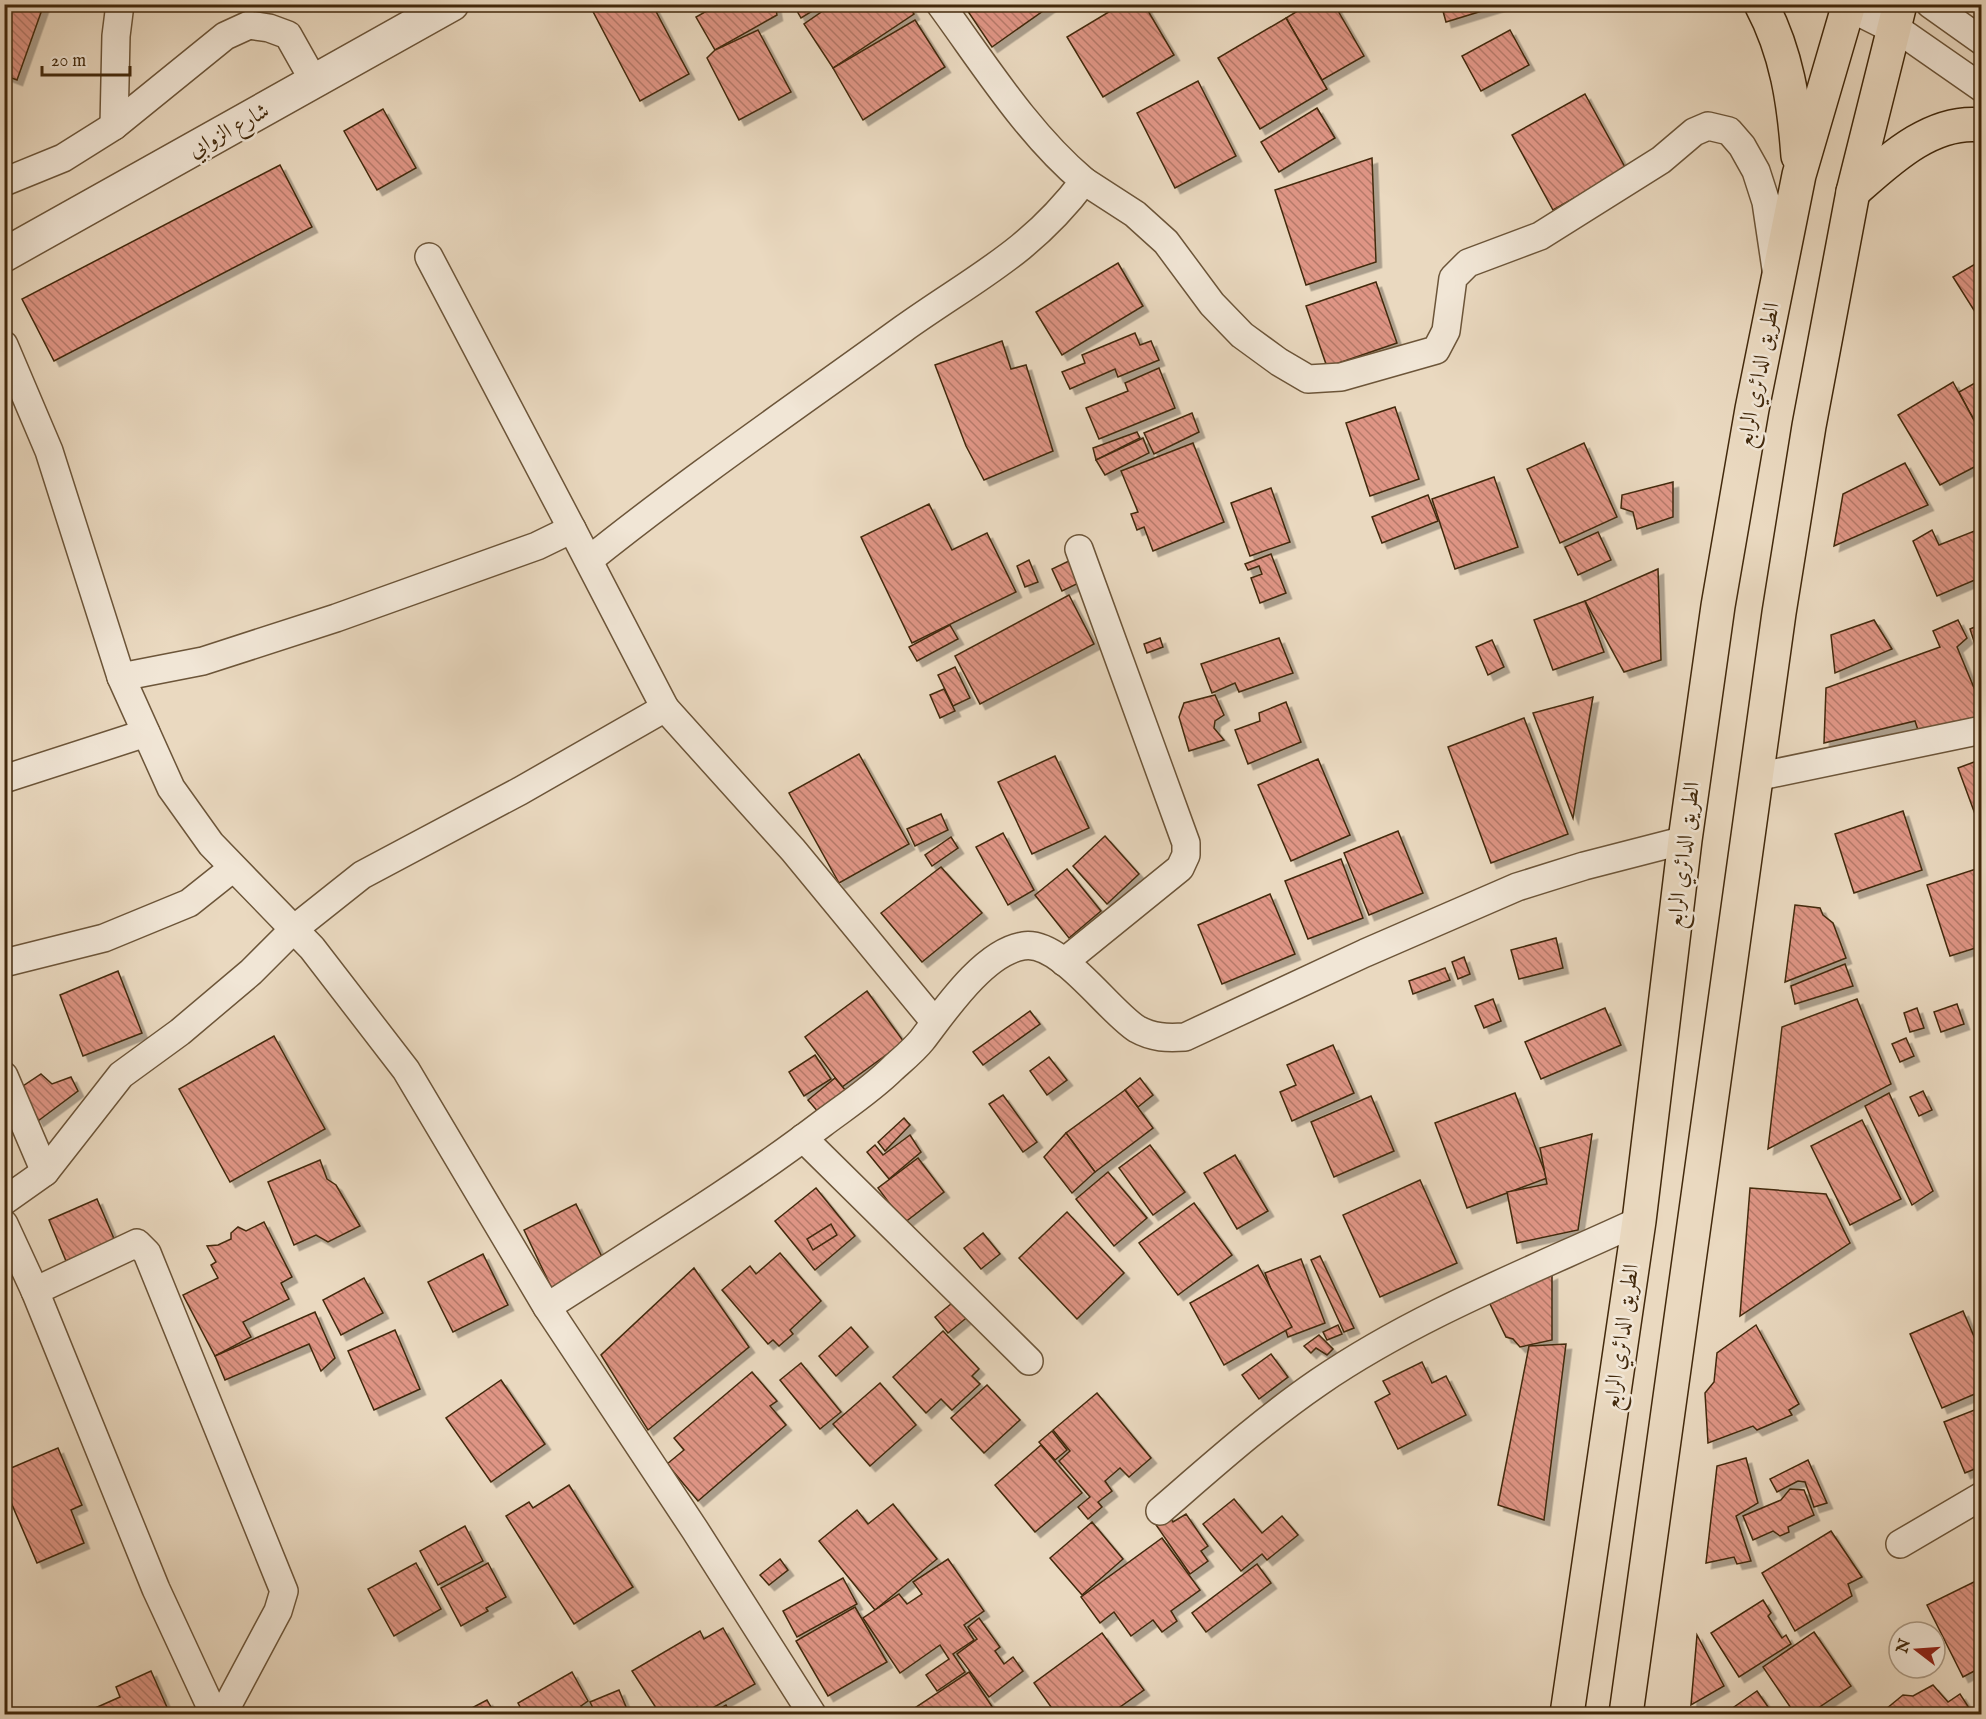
<svg xmlns="http://www.w3.org/2000/svg" width="1986" height="1719" font-family="'IM FELL English',Amiri,serif">
<style>
.building{fill:url(#building-back-hatch);stroke:#42290c;stroke-width:1.5;filter:url(#shadow)}
.lines{fill:none;stroke-linecap:round;stroke-linejoin:round}
.minor-casing{stroke:#6c5539;stroke-width:30}
.tertiary-casing{stroke:#6c5539;stroke-width:36}
.primary-casing{stroke:#42290c;stroke-width:36}
.minor{stroke:#f1e6d6;stroke-width:27}
.tertiary{stroke:#f1e6d6;stroke-width:33}
.primary{stroke:#ead9c0;stroke-width:33}
.labels{text-anchor:middle;dominant-baseline:central;stroke-width:5;stroke-linejoin:round;paint-order:stroke}
.street-label{font-size:22px;fill:#42290c;stroke:#f1e6d6}
</style>
<defs>
<pattern id="building-back-hatch" width="6" height="6" patternUnits="userSpaceOnUse" patternTransform="scale(1.5)"><rect width="6" height="6" fill="#df9585"/><path d="M-1 5l2 2M0 0l6 6M5-1l2 2" fill="none" stroke="#b67a6b"/></pattern>
<filter id="shadow"><feDropShadow dx="5.5" dy="5.5" stdDeviation="0" flood-color="#0004"/></filter>
</defs>
<rect width="100%" height="100%" fill="#ead9c0"/>
<filter id="stains"><feTurbulence type="fractalNoise" baseFrequency=".00333" numOctaves="4"/><feColorMatrix values="0 0 0 0 .2 0 0 0 0 .09 0 0 0 0 .02 0 0 0 .5 -.17"/></filter>
<radialGradient id="worn" r=".72"><stop offset=".6" stop-color="#630" stop-opacity="0"/><stop offset="1" stop-color="#630" stop-opacity=".3"/></radialGradient>
<g class="building">
<path d="M4,4h40l-27,76 -13,-5z"/>
<path d="M589,4h63l37,70 -49,27z"/>
<path d="M719,4h56l2,11 -62,35 -19,-33z"/>
<path d="M793,4h31l-23,14z"/>
<path d="M833,4h75l6,10 -81,54 -29,-44z"/>
<path d="M963,4h90l-61,43z"/>
<path d="M1122,4h22l30,51 -71,42 -36,-60z"/>
<path d="M1309,4h25l30,52 -42,24 -36,-62z"/>
<path d="M1441,4h64l-59,18z"/>
<path d="M1286,18l41,71 -67,40 -42,-71z"/>
<path d="M915,20l30,47 -82,53 -30,-52z"/>
<path d="M758,30l33,62 -52,28 -32,-62 8,-8z"/>
<path d="M1510,30l19,35 -48,26 -19,-35z"/>
<path d="M1198,81l38,75 -61,32 -38,-75z"/>
<path d="M1585,94l41,75 -73,41 -41,-75z"/>
<path d="M1317,108l18,30 -56,34 -18,-30z"/>
<path d="M383,109l33,59 -39,22 -33,-59z"/>
<path d="M1372,158l4,104 -70,23 -31,-95z"/>
<path d="M280,165l32,62 -258,134 -32,-62z"/>
<path d="M1982,260v63l-29,-46z"/>
<path d="M1118,263l25,43 -81,49 -26,-43z"/>
<path d="M1376,282l21,61 -70,24 -21,-61z"/>
<path d="M1135,333l5,12 11,-4 8,19 -41,17 -3,-8 -45,20 -8,-17 23,-9 -3,-8z"/>
<path d="M1002,341l9,28 15,-4 27,86 -69,29 -18,-34 -31,-81z"/>
<path d="M1159,368l16,40 -76,31 -13,-31 42,-17 -3,-8z"/>
<path d="M1982,379v56l-23,-43z"/>
<path d="M1953,382l29,53v28l-42,22 -42,-70z"/>
<path d="M1395,407l24,72 -49,17 -24,-73z"/>
<path d="M1192,413l7,19 -45,22 -10,-21z"/>
<path d="M1137,432l3,6 -44,22 -3,-12z"/>
<path d="M1143,438l6,15 -44,22 -9,-15z"/>
<path d="M1193,443l31,79 -71,29 -9,-24 -7,3 -6,-16 7,-2 -17,-41z"/>
<path d="M1584,443l33,74 -57,26 -33,-74z"/>
<path d="M1905,463l23,42 -94,41 9,-52z"/>
<path d="M1494,477l24,70 -63,22 -23,-70z"/>
<path d="M1673,482v35l-36,12 -4,-17 -12,-4 1,-13z"/>
<path d="M1271,488l19,54 -40,14 -19,-53z"/>
<path d="M1428,495l10,26 -56,22 -10,-26z"/>
<path d="M929,504l23,46 35,-17 29,59 -104,51 -51,-106z"/>
<path d="M1982,528v49l-45,19 -24,-55 19,-11 7,15z"/>
<path d="M1598,532l13,28 -33,15 -13,-28z"/>
<path d="M1271,554l15,39 -26,10 -9,-25 11,-4 -3,-8 -11,4 -3,-6z"/>
<path d="M1073,559l10,22 -21,10 -10,-22z"/>
<path d="M1029,560l9,22 -13,5 -8,-21z"/>
<path d="M1658,569l3,91 -37,12 -39,-71z"/>
<path d="M1069,595l25,49 -114,60 -25,-48z"/>
<path d="M1585,601l19,51 -51,18 -19,-50z"/>
<path d="M1874,620l18,29 -57,24 -4,-38z"/>
<path d="M1958,620l9,18 -10,9 25,60v11l-62,18 -5,-15 -91,22 2,-55 114,-41 -7,-16z"/>
<path d="M1982,624v42l-12,-37z"/>
<path d="M950,625l8,14 -41,22 -8,-14z"/>
<path d="M1160,638l3,9 -16,6 -3,-9z"/>
<path d="M1279,638l14,35 -54,19 -4,-9 -23,10 -11,-29z"/>
<path d="M1492,640l12,27 -16,8 -12,-28z"/>
<path d="M955,667l15,31 -17,8 -15,-31z"/>
<path d="M944,689l11,22 -15,7 -10,-23z"/>
<path d="M1215,695l9,20 -9,6 -1,7 10,12 -35,11 -10,-34 5,-14z"/>
<path d="M1593,697l-8,46 -12,75 -40,-105z"/>
<path d="M1286,702l15,40 -53,22 -13,-34 25,-9 -1,-8z"/>
<path d="M1524,718l44,116 -77,29 -43,-116z"/>
<path d="M859,754l50,90 -70,39 -50,-90z"/>
<path d="M1055,756l34,72 -57,26 -34,-72z"/>
<path d="M1318,759l32,76 -59,26 -33,-76z"/>
<path d="M1982,759v74l-24,-65z"/>
<path d="M1903,811l19,59 -68,23 -19,-59z"/>
<path d="M941,814l7,16 -33,16 -8,-17z"/>
<path d="M1398,831l25,62 -54,22 -25,-62z"/>
<path d="M1003,833l31,57 -26,15 -32,-58z"/>
<path d="M1105,836l34,38 -32,30 -34,-38z"/>
<path d="M951,837l7,11 -26,18 -7,-11z"/>
<path d="M1341,859l22,59 -55,21 -23,-58z"/>
<path d="M941,867l41,46 -60,49 -41,-49z"/>
<path d="M1982,867v79l-32,10 -23,-71z"/>
<path d="M1067,869l34,42 -32,27 -34,-43z"/>
<path d="M1270,894l25,60 -73,30 -24,-59z"/>
<path d="M1795,905l25,3 3,7 10,8 13,35 -61,24z"/>
<path d="M1556,938l7,30 -44,11 -8,-29z"/>
<path d="M1464,957l6,17 -12,5 -6,-17z"/>
<path d="M1845,964l8,22 -58,18 -4,-18z"/>
<path d="M1445,968l5,12 -37,14 -4,-13z"/>
<path d="M118,971l24,62 -59,23 -23,-61z"/>
<path d="M867,991l37,51 -62,45 -37,-50z"/>
<path d="M1493,999l8,22 -17,7 -9,-22z"/>
<path d="M1857,999l34,85 -123,65 14,-122z"/>
<path d="M1957,1004l7,20 -23,8 -7,-20z"/>
<path d="M1605,1008l16,37 -80,34 -16,-37z"/>
<path d="M1917,1008l7,20 -14,4 -6,-19z"/>
<path d="M1030,1011l10,13 -57,41 -10,-13z"/>
<path d="M1982,1026v18l-6,-16z"/>
<path d="M274,1036l51,93 -95,53 -51,-93z"/>
<path d="M1906,1038l8,18 -14,6 -8,-18z"/>
<path d="M1333,1045l21,48 -62,28 -12,-29 16,-7 -9,-20z"/>
<path d="M815,1055l16,24 -27,17 -15,-24z"/>
<path d="M1049,1057l18,23 -20,15 -17,-24z"/>
<path d="M41,1074l11,10 19,-7 7,14 -40,30 -18,-33z"/>
<path d="M835,1078l11,13 -27,22 -11,-13z"/>
<path d="M1140,1078l13,17 -15,12 -13,-17z"/>
<path d="M1125,1090l28,38 -58,44 -29,-39z"/>
<path d="M1923,1091l9,19 -13,6 -9,-19z"/>
<path d="M1515,1093l32,85 -80,30 -32,-85z"/>
<path d="M1889,1093l44,98 -21,14 -47,-99z"/>
<path d="M1003,1095l34,47 -14,10 -34,-48z"/>
<path d="M1371,1096l23,55 -60,26 -23,-55z"/>
<path d="M904,1118l6,7 -25,26 -7,-9z"/>
<path d="M1862,1120l39,79 -51,26 -39,-79z"/>
<path d="M1066,1133l29,39 -23,21 -28,-36z"/>
<path d="M1592,1134l-14,96 -61,13 -10,-51 40,-8 -7,-36z"/>
<path d="M910,1135l11,17 -32,27 -22,-27 8,-7 8,10z"/>
<path d="M1150,1145l35,47 -32,23 -34,-47z"/>
<path d="M1235,1155l33,56 -31,18 -33,-56z"/>
<path d="M918,1158l26,34 -40,31 -26,-35z"/>
<path d="M320,1160l7,19 9,6 24,41 -32,16 -12,-7 -22,10 -26,-63z"/>
<path d="M1108,1172l39,46 -33,28 -38,-47z"/>
<path d="M1420,1180l37,83 -77,34 -37,-82z"/>
<path d="M816,1188l39,48 -40,34 -40,-49z"/>
<path d="M1750,1188l76,6 24,49 -110,73z"/>
<path d="M97,1199l18,42 -49,20 -17,-41z"/>
<path d="M1194,1203l38,52 -54,40 -39,-52z"/>
<path d="M576,1204l29,59 -53,26 -28,-59z"/>
<path d="M1067,1212l57,61 -47,46 -58,-61z"/>
<path d="M264,1222l28,55 -11,6 8,16 -46,23 8,15 -36,19 -32,-61 35,-17 -7,-13 5,-3 -9,-16 11,-1 13,-6v-6l7,-6 8,4z"/>
<path d="M831,1224l6,11 -24,15 -6,-11z"/>
<path d="M983,1233l17,21 -19,15 -17,-21z"/>
<path d="M780,1253l41,48 -31,29 3,4 -14,12 -6,-6 -5,4 -46,-54 28,-24 6,8z"/>
<path d="M483,1254l25,51 -55,27 -25,-50z"/>
<path d="M1320,1256l34,72 -10,4 -33,-72z"/>
<path d="M1301,1259l24,64 -37,14 -23,-64z"/>
<path d="M1258,1265l34,62 -68,38 -34,-62z"/>
<path d="M694,1268l55,79 -101,83 -47,-75z"/>
<path d="M1552,1274v66l-32,7 -7,-8 -7,-2 -16,-33z"/>
<path d="M364,1278l19,35 -42,22 -18,-35z"/>
<path d="M957,1299l13,16 -22,18 -13,-16z"/>
<path d="M1963,1311l19,44v36l-40,17 -32,-74z"/>
<path d="M315,1312l20,46 -14,13 -12,-27 -84,36 -10,-24z"/>
<path d="M1338,1325l4,9 -15,6 -4,-8z"/>
<path d="M1756,1325l43,79 -10,6 3,5 -35,15 -4,-4 -45,17 -3,-50 9,-11 3,-29z"/>
<path d="M851,1327l17,20 -32,29 -17,-20z"/>
<path d="M395,1330l25,59 -46,21 -26,-59z"/>
<path d="M943,1331l36,38 -7,7 8,8 -28,26 -11,-11 -15,14 -33,-36z"/>
<path d="M1319,1335l14,14 -6,6 -11,-7 -5,5 -7,-7z"/>
<path d="M1566,1344l-22,176 -46,-15 31,-159z"/>
<path d="M1271,1354l17,23 -29,22 -17,-24z"/>
<path d="M1422,1362l10,21 14,-7 20,39 -68,34 -23,-47 15,-8 -7,-13z"/>
<path d="M801,1363l40,49 -21,17 -40,-49z"/>
<path d="M752,1372l25,29 -7,5 16,19 -88,76 -31,-37 17,-14 -10,-12z"/>
<path d="M501,1380l44,64 -54,38 -45,-64z"/>
<path d="M880,1383l36,42 -46,41 -37,-42z"/>
<path d="M987,1385l33,35 -36,33 -33,-35z"/>
<path d="M1097,1393l54,65 -22,19 -9,-9 -15,13 7,10 -14,11 4,5 -14,12 -10,-12 12,-10 -31,-36 11,-10 -17,-21z"/>
<path d="M1982,1407v59l-17,7 -21,-51z"/>
<path d="M1052,1431l15,19 -12,10 -16,-18z"/>
<path d="M1041,1445l41,48 -47,39 -40,-47z"/>
<path d="M58,1448l24,57 -11,5 13,33 -47,20 -33,-77v-15z"/>
<path d="M1746,1458l12,45 -22,13 15,45 -14,3 -3,-7 -28,6 11,-97z"/>
<path d="M1808,1460l19,43 -13,4 -9,-25 -7,-1 -21,11 -7,-13z"/>
<path d="M569,1485l64,102 -59,37 -68,-108 23,-14 4,6z"/>
<path d="M1790,1489l14,1 10,25 -26,12 1,5 -9,4 -7,-5 -20,9 -10,-24 38,-16z"/>
<path d="M1234,1499l28,34 20,-17 16,19 -31,25 -5,-6 -21,17 -38,-47z"/>
<path d="M893,1504l44,55 -62,51 -56,-69 38,-31 11,14z"/>
<path d="M1167,1513l6,9 13,-8 22,32 -7,5 7,10 -18,13 -36,-52z"/>
<path d="M1092,1522l31,37 -41,36 -32,-37z"/>
<path d="M465,1526l18,35 -45,24 -18,-34z"/>
<path d="M1831,1531l31,46 -14,7 4,12 -57,35 -33,-58z"/>
<path d="M1162,1538l38,52 -29,21 6,10 -15,11 -9,-12 -22,16 -17,-24 -14,11 -19,-26z"/>
<path d="M780,1559l8,11 -19,15 -9,-10z"/>
<path d="M948,1559l36,52 -20,14 10,15 -21,14 12,18 -28,19 -11,-16 23,-16 -9,-14 -40,28 -37,-55 36,-24 8,10 15,-10 -9,-12z"/>
<path d="M416,1563l25,46 -47,27 -26,-47z"/>
<path d="M488,1563l18,34 -20,11 2,3 -27,15 -20,-38z"/>
<path d="M1257,1564l14,19 -65,49 -14,-19z"/>
<path d="M843,1578l14,26 -60,33 -14,-26z"/>
<path d="M1982,1578v89l-19,10 -36,-72z"/>
<path d="M1763,1600l8,13 -3,3 14,22 4,-3 5,9 -52,33 -28,-44z"/>
<path d="M855,1607l32,55 -59,34 -32,-55z"/>
<path d="M979,1618l21,29 -5,4 9,13 9,-7 10,14 -34,26 -32,-43 20,-15 -9,-12z"/>
<path d="M723,1628l32,56 -53,30 -5,-7 -13,7h-24l-28,-43 68,-40 4,8z"/>
<path d="M1814,1632l37,54 -42,28h-14l-32,-47z"/>
<path d="M1102,1633l42,57 -34,24h-54l-22,-31z"/>
<path d="M1697,1635l27,51 -33,19z"/>
<path d="M151,1671l19,43h-82l-2,-2 34,-15 -4,-10z"/>
<path d="M572,1672l16,29 -7,5 5,8h-62l-6,-11z"/>
<path d="M969,1672l28,42h-89l-1,-1z"/>
<path d="M1933,1685l15,17 12,-8 13,20h-93l23,-19 10,1z"/>
<path d="M619,1690l10,24h-33l-6,-12z"/>
<path d="M1757,1691l16,23h-49z"/>
<path d="M487,1700l8,14h-30l-1,-2z"/>
<path d="M726,1705l5,9h-21z"/>
</g>
<g class="lines">
<g class="minor-casing">
<g id="minor">
<path d="M1930,4l52,37"/>
<path d="M1893,26l89,62"/>
<path d="M114,126l2,-90 4,-32"/>
<path d="M1084,181l51,33 31,28 46,62 30,31 37,27 29,17 33,-2 95,-27 10,-19 7,-53 15,-15 72,-27 121,-76 33,-28 14,-6 21,5 13,15 14,25 10,31 10,67"/>
<path d="M4,182l59,-24 51,-32 111,-90 24,-11 20,3 19,7 27,48"/>
<path d="M429,257l143,272"/>
<path d="M4,345l45,106 72,226 50,111 40,56 101,104 94,122 141,237 148,223 117,184"/>
<path d="M589,560c101,-81 209,-155 314,-231 70,-50 127,-76 181,-148 -57,-48 -100,-117 -144,-177"/>
<path d="M121,677l82,-16 133,-43 201,-72 35,-17 93,179"/>
<path d="M1756,777l226,-47"/>
<path d="M4,779l142,-46"/>
<path d="M1064,962l116,-94 6,-13v-12l-107,-294"/>
<path d="M4,963l100,-25 85,-35 44,-35"/>
<path d="M4,1076l41,96"/>
<path d="M803,1138l226,223"/>
<path d="M4,1201l41,-29 76,-97 59,-43 71,-60 43,-43 68,-54 158,-84 145,-83 128,142 141,171"/>
<path d="M4,1224l31,67 121,298 58,125"/>
<path d="M35,1291l102,-48 10,10 137,338 -6,20 -55,103"/>
<path d="M547,1307c93,-60 187,-116 275,-183 24,-18 50,-35 71,-56 10,-9 21,-18 29,-28 23,-30 62,-88 101,-94 37,-7 85,65 114,83 16,9 30,9 48,8l180,-84 152,-66 67,-21 101,-26"/>
<path d="M1160,1511c51,-44 102,-90 159,-129 98,-67 212,-111 320,-161"/>
<path d="M1900,1544l82,-48"/>
</g>
</g>
<g class="tertiary-casing">
<g id="tertiary">
<path d="M1849,4l44,22"/>
<path d="M4,255l448,-251"/>
</g>
</g>
<g class="primary-casing">
<g id="primary">
<path d="M1761,4c26,49 33,98 37,152"/>
<path d="M1853,192c35,-31 78,-73 129,-67"/>
<path d="M1567,1714l72,-493 46,-381 33,-234 34,-197 47,-234 50,-171"/>
<path d="M1626,1714l153,-1101 30,-187 44,-234 47,-188"/>
</g>
</g>
<use href="#minor" class="minor"/>
<use href="#tertiary" class="tertiary"/>
<use href="#primary" class="primary"/>
</g>
<g class="labels">
<g class="street-label">
<text transform="translate(229 131) rotate(-29)">شارع الزوابي</text>
<text transform="translate(1759 375) rotate(-79)">الطريق الدائري الرابع</text>
<text transform="translate(1684 855) rotate(-83)">الطريق الدائري الرابع</text>
<text transform="translate(1622 1337) rotate(-82)">الطريق الدائري الرابع</text>
</g>
</g>
<rect width="1986" height="1719" fill="none" stroke="#ead9c0" stroke-width="24"/>
<rect x="6" y="6" width="1974" height="1707" fill="none" stroke="#42290c" stroke-width="3"/>
<rect x="12" y="12" width="1962" height="1695" fill="none" stroke="#42290c" stroke-width="1.5"/>
<g transform="translate(1917 1650) rotate(287)"><circle r="28" fill="#f1e6d6" stroke="#ab9a85" stroke-width="1.5"/>
<path d="M0-4.5L10 22L0 15L-10 22Z" fill="#8f2418"/>
<text y="-9" font-size="16" font-weight="bold" text-anchor="middle" fill="#42290c">N</text>
</g>
<path d="M42 66v9h88v-9" fill="none" stroke="#42290c" stroke-width="3"/>
<text x="51" y="66" font-size="18" fill="#42290c" stroke="#f1e6d6" stroke-width="4.5" paint-order="stroke">20 m</text>
<rect width="100%" height="100%" filter="url(#stains)"/>
<rect width="100%" height="100%" fill="url(#worn)"/>
</svg>
